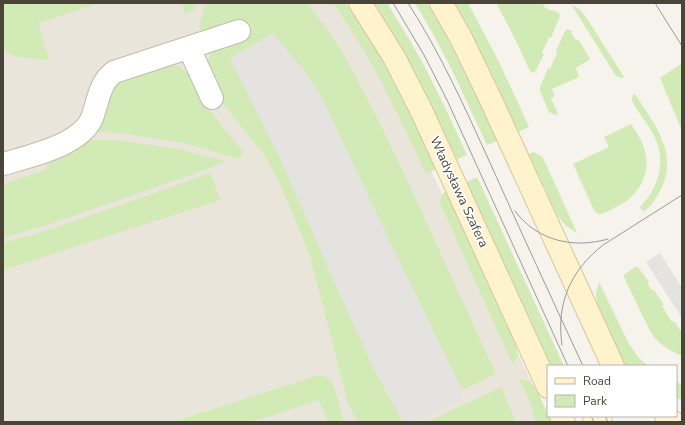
<svg xmlns="http://www.w3.org/2000/svg" width="685" height="425" font-family="'Nunito Sans',sans-serif">
<style>
.residential{fill:#eae5da}
.green{fill:#d2eab5}
.parking{fill:#e5e3e0}
.lines{fill:none;stroke-linecap:round;stroke-linejoin:round}
.minor-casing{stroke:#c2bbae;stroke-width:24}
.secondary-casing{stroke:#d6c79b;stroke-width:24}
.minor{stroke:#fff;stroke-width:22}
.secondary{stroke:#fff3cd;stroke-width:22}
.tram{stroke:#9a9a9a;stroke-width:1}
.labels{text-anchor:middle;dominant-baseline:central;stroke-width:3.5;stroke-linejoin:round;paint-order:stroke}
.street-label{font-size:13px;fill:#4b4439;stroke:#fff}
</style>
<rect width="100%" height="100%" fill="#f6f3ec"/>
<path class="residential" d="M3,3h332l65,103 108,225 41,91h-546z"/>
<g class="green">
<path d="M3,3h96l-61,20 11,36c-9,0 -36,0 -42,-7 -7,-8 -4,-38 -4,-49z"/>
<path d="M182,3h13v6l-10,5z"/>
<path d="M206,3h102l33,47 34,63 38,80 83,181 -34,16 -72,-148 -70,-148 -15,-22 -18,-22 -57,8 51,102 53,121 41,90 28,51h-46l-9,-19 -38,-147 -28,-68 -17,-32 -47,-59 -9,-22 -1,-13 2,-9 7,-6 -14,-13 -4,-7z"/>
<path d="M333,3h13c37,52 63,109 90,166l-10,5c-27,-59 -55,-118 -93,-171z"/>
<path d="M374,3h13l22,36 17,30 22,45 19,41 -10,4c-10,-20 -19,-40 -29,-61 -16,-33 -34,-64 -54,-95z"/>
<path d="M415,3h12l8,12 -2,1 4,1 -2,1 2,2h1l36,71h-1l1,2h1l22,48 -10,4 -35,-75 -19,-36z"/>
<path d="M454,3h14l30,57 31,67 -11,5 -34,-73z"/>
<path d="M496,3h44l5,3 -1,1 8,4 1,-1 6,3 1,3 -9,22 -2,-1 -7,16 2,1 -9,18 -2,1 -3,-2 -18,-38z"/>
<path d="M571,4l8,5 7,8 38,60 -3,1 -5,-2z"/>
<path d="M568,29l5,3 -2,1 5,7 2,-1 12,20 -14,9 3,9 -27,12 3,7 -4,2 7,16 -3,1 -6,-3 -9,-21v-4l8,-19 2,1 7,-16 -1,-2 9,-20z"/>
<path d="M681,64l1,1v66l-22,-53z"/>
<path d="M167,65l11,1 11,8 19,33 16,22 17,20 2,5 -3,3 -6,1 -38,-12 -23,-5 -47,-7 -35,-3 25,-53z"/>
<path d="M635,94c18,28 43,58 27,93 -5,10 -10,18 -18,25l-4,-5c20,-21 27,-47 13,-73 -6,-12 -16,-22 -21,-34l1,-5z"/>
<path d="M631,124c6,9 12,18 14,28 6,23 -7,44 -27,54 -5,3 -11,6 -17,8 -4,0 -5,-1 -7,-4l-21,-46 36,-17 -5,-10z"/>
<path d="M84,140h31l59,8 51,13 -15,7 -157,55 -50,15v-54l42,-14 9,-15z"/>
<path d="M534,152l7,4 3,4 33,73 -12,-8 -8,-10 -28,-61z"/>
<path d="M211,173l9,27 -217,70v-27l52,-15z"/>
<path d="M477,177l87,189h-13l-84,-184z"/>
<path d="M446,191l71,157v10l-4,7 -73,-162c0,-6 2,-8 6,-12z"/>
<path d="M635,267h3l11,15 -2,2 5,6h2l10,15 -2,1 10,16 2,-1 8,12v23c-15,-7 -25,-12 -33,-27l-25,-52v-2z"/>
<path d="M599,282l30,62 10,14 9,8h-23l-23,-48 -4,-11 -2,-11 1,-7z"/>
<path d="M319,375l9,3 6,8 10,36h-17l-8,-22 -67,22h-79z"/>
<path d="M519,379c5,0 9,1 12,4 7,6 16,30 20,39h-15l-6,-20z"/>
<path d="M676,381l6,4v15l-6,-2z"/>
<path d="M501,387l15,35h-88z"/>
</g>
<g class="parking">
<path d="M273,33l32,39 15,22 70,148 72,148v10l-50,22h-9l-28,-51 -41,-90 -53,-121 -51,-102z"/>
<path d="M660,253l22,35v30l-36,-56z"/>
</g>
<g class="lines">
<g class="minor-casing">
<g id="minor">
<path d="M189,48l23,50"/>
<path d="M3,164c26,-8 77,-18 89,-46 6,-16 7,-35 22,-46l125,-41"/>
</g>
</g>
<g class="secondary-casing">
<g id="secondary">
<path d="M360,3l34,54 28,55 126,275"/>
<path d="M441,3l20,35 28,58 124,270"/>
<path d="M561,416l3,6"/>
<path d="M666,416l7,6"/>
<path d="M594,422l7,-6"/>
</g>
</g>
<use href="#minor" class="minor"/>
<use href="#secondary" class="secondary"/>
<g class="tram">
<path d="M393,3l31,52 23,45 121,266"/>
<path d="M408,3c33,51 58,107 83,162 30,67 61,134 92,201"/>
<path d="M655,3l27,43"/>
<path d="M681,3l1,2"/>
<path d="M515,211c22,30 59,38 93,28"/>
<path d="M562,345c-6,-41 8,-74 41,-100l79,-50"/>
<path d="M591,416l3,6"/>
<path d="M605,416l3,6"/>
</g>
</g>
<g class="labels">
<g class="street-label">
<text transform="translate(459 192) rotate(65)">Władysława Szafera</text>
</g>
</g>
<rect width="685" height="425" fill="none" stroke="#4b4439" stroke-width="8"/>
<rect x="547" y="365" width="130" height="52" fill="#ffffff" stroke="#b7b4b0"/>
<rect x="555" y="378" width="20" height="6" fill="#fff3cd" stroke="#b7b4b0"/>
<text x="583" y="385" font-size="12" fill="#4b4439">Road</text>
<rect x="555" y="395" width="20" height="12" fill="#d2eab5" stroke="#b7b4b0"/>
<text x="583" y="405" font-size="12" fill="#4b4439">Park</text>
</svg>
